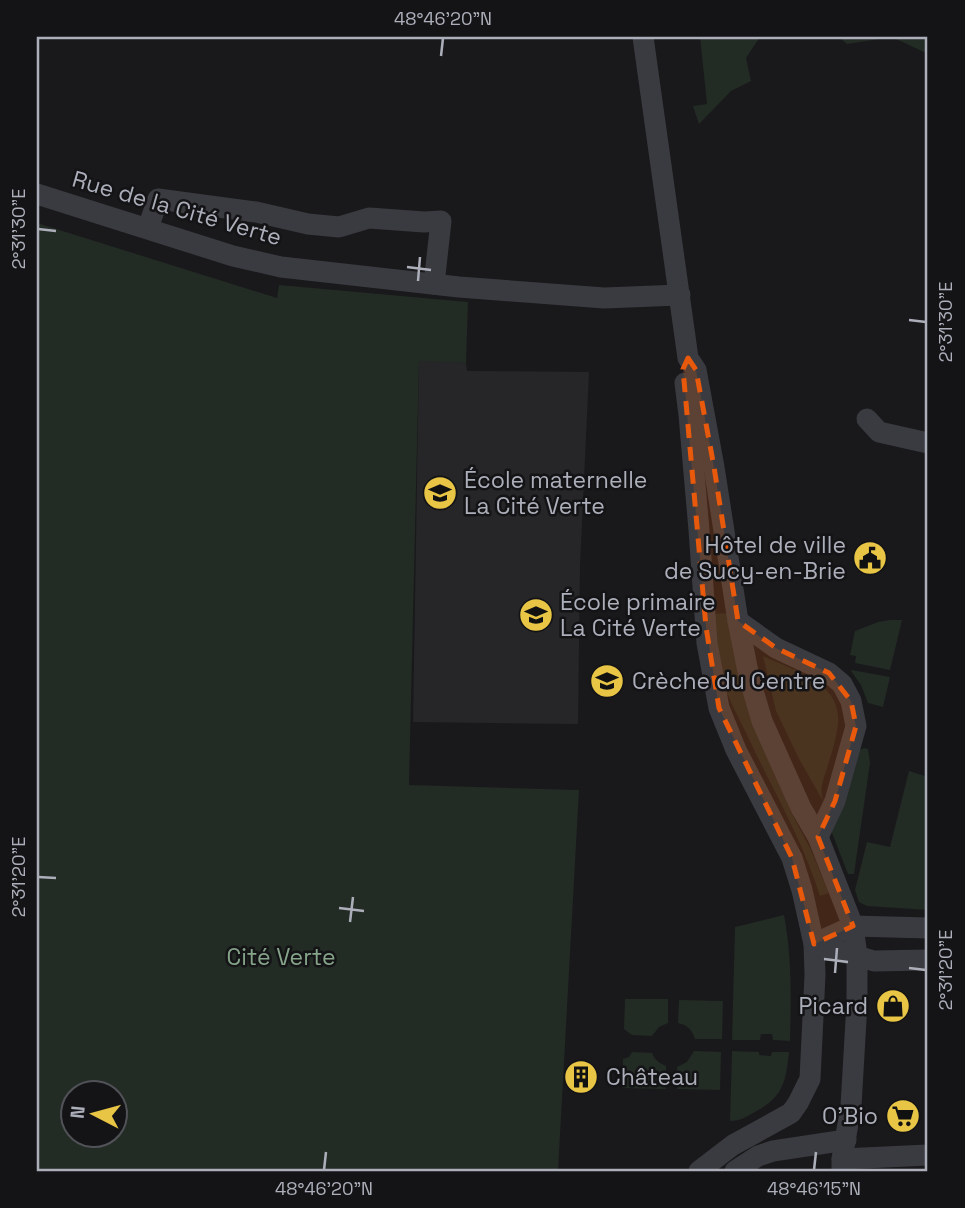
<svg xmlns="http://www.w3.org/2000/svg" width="965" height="1208" font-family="'Space Grotesk',sans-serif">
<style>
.built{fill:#262528}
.green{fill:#232b25;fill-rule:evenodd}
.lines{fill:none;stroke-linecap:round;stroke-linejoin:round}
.minor{stroke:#3a3b40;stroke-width:21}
.marked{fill:#e8590c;fill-opacity:0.2;stroke:#e8590c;stroke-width:5;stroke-dasharray:14 9;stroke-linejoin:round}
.ticks{fill:none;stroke:#acafba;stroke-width:2.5}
.labels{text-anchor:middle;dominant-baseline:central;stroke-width:5;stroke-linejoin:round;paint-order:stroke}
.street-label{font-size:23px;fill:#acafba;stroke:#141416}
.poi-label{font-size:23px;fill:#acafba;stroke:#141416;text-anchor:start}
.park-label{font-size:23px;fill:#85a48a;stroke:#141416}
.neatline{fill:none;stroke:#acafba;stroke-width:2.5}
.ticks-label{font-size:18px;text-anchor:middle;fill:#acafba}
</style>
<rect width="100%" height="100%" fill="#19191b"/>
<path class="built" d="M419,360l47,3 1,8 122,1 -9,193 -2,159 -165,-2z"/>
<g class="green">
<path d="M700,37h60l-14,21 5,23 -20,10 -32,33 -6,-18 14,-2z"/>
<path d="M839,37h89v17l-36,-17 -45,7z"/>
<path d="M37,223l240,75 2,-13 189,17 -2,61 -47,-2 -10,424 170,5 -21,381h-521zM74,1092h42v42h-42z"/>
<path d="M729,613l38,141 25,60 18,34 19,45 -9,3c-18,-57 -49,-109 -74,-163 -10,-20 -22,-43 -28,-65 -4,-17 -5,-36 -8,-54z"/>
<path d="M890,620h12l-12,50 -35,-7 1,-7 -6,-1 5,-24 23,-9z"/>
<path d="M763,656c29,14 79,26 75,67 -1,14 -6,29 -10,42 -4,15 -9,21 -5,36l-24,-42 -23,-48z"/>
<path d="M852,670l38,7 -7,30 -15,-4 -7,-18 -10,-14z"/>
<path d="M864,748l4,1 2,14 -16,111h-6l-16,-41v-13l26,-69z"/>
<path d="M909,771l19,6v133l-61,-4 -8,-4 -4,-12 12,-48 23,5z"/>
<path d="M784,915c8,42 7,83 6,126l-17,-1 -1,-6h-11l-1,6h-28l3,-113z"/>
<path d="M625,999h43v24l-9,4 -7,9 -20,-1 -8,-6z"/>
<path d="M679,1000l44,1 -1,38h-27c-3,-9 -7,-14 -17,-16z"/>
<path d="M694,1051l27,1 -1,38 -43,-1v-22l10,-5z"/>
<path d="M732,1051l27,1v3l12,1 1,-4h17c-3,30 -6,45 -34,60 -9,5 -15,9 -25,9z"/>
<path d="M632,1052l20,1c3,7 7,10 14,13v23l-44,-1 1,-29 6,-2z"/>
</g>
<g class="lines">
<g class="minor">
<path d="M643,37l45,321 8,12 18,97 24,154 11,56 13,44 39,87 17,29 35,89 4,30v47l-6,103 -9,53v12"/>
<path d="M37,194l196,62 48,11 178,20 145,11 76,-3"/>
<path d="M148,228l10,-29 98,13 52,12 31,3 30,-9 55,4 17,-1 -7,63"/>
<path d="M685,383l4,32 10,115 8,113 12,65 17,42 56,108 10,32 12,54 1,31 -5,104 -12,24 -7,10 -58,32 -34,26"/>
<path d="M867,419l12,13 49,11"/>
<path d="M738,621l38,27 53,25 13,11 9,17 5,25 -21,75 -17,36"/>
<path d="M814,944l39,-18 75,2"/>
<path d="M814,944l60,17 54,-1"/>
<path d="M842,1159l86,-4"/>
<path d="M735,1171l23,-15 15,-5 73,-11"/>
</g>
</g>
<path class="marked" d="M688,358l8,12 18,97 24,154 38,27 53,25 22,28 5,25 -21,75 -17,36 35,89 -39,18 -22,-86 -73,-150 -13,-81 -23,-258z"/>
<path class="ticks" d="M441,56l2,-18M38,229l18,2M407,267l24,3M418,281l2,-24M909,320l17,2M38,877l18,1M339,908l25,3M350,922l3,-25M824,959l24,3M909,968l17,2M835,973l2,-25M324,1170l2,-18M814,1170l2,-18"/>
<defs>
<g id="school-disc" transform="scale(1.75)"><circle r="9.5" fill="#e8c545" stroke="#141416"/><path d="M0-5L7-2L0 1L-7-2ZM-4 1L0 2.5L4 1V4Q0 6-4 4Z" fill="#111"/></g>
<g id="civic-disc" transform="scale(1.75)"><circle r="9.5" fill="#e8c545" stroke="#141416"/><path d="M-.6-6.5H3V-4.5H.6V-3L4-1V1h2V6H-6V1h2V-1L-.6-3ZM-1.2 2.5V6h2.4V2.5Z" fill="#111"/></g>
<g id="shop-disc" transform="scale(1.75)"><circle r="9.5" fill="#e8c545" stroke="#141416"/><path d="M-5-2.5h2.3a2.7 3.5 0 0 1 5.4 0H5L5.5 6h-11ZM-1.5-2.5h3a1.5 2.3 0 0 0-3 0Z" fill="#111"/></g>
<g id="building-disc" transform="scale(1.75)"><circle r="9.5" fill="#e8c545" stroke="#141416"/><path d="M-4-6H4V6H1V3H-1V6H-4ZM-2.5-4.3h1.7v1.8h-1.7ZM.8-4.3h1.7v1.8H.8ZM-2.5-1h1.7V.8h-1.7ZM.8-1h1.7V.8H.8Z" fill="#111"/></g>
<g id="supermarket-disc" transform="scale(1.75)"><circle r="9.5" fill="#e8c545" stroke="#141416"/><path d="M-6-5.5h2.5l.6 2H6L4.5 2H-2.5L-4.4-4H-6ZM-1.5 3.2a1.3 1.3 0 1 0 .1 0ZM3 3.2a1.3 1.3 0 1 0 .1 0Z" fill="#111"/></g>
</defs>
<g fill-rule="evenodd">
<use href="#school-disc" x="440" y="493"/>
<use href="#civic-disc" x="870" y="558"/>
<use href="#school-disc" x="536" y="615"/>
<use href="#school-disc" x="607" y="681"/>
<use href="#shop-disc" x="893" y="1006"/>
<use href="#building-disc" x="581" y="1077"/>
<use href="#supermarket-disc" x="903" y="1116"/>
</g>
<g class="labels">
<g class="street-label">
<text transform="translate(177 208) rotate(16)">Rue de la Cité Verte</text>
</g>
<g class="poi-label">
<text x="464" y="480">École maternelle<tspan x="464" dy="26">La Cité Verte</tspan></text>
<text x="846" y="545" text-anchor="end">Hôtel de ville<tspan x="846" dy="26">de Sucy-en-Brie</tspan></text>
<text x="560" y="602">École primaire<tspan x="560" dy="26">La Cité Verte</tspan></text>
<text x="632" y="681">Crèche du Centre</text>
<text x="868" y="1006" text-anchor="end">Picard</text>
<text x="606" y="1077">Château</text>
<text x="878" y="1116" text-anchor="end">O'Bio</text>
</g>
<g class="park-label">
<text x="281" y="957">Cité Verte</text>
</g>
</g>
<rect width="965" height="1208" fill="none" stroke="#141416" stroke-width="77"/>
<g transform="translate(94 1114) rotate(276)"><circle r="33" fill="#141416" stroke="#515258" stroke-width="2"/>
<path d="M0-5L12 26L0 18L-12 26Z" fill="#e8c545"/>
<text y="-10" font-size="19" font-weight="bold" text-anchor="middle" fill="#acafba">N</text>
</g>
<rect x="38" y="38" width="888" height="1132" class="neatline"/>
<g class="ticks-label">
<text x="443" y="25">48°46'20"N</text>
<text transform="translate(19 229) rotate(-90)" y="6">2°31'30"E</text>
<text transform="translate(946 322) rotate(-90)" y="6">2°31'30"E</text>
<text transform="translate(19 877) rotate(-90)" y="6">2°31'20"E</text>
<text transform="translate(946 970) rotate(-90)" y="6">2°31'20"E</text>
<text x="324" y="1195">48°46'20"N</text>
<text x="814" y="1195">48°46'15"N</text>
</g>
</svg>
